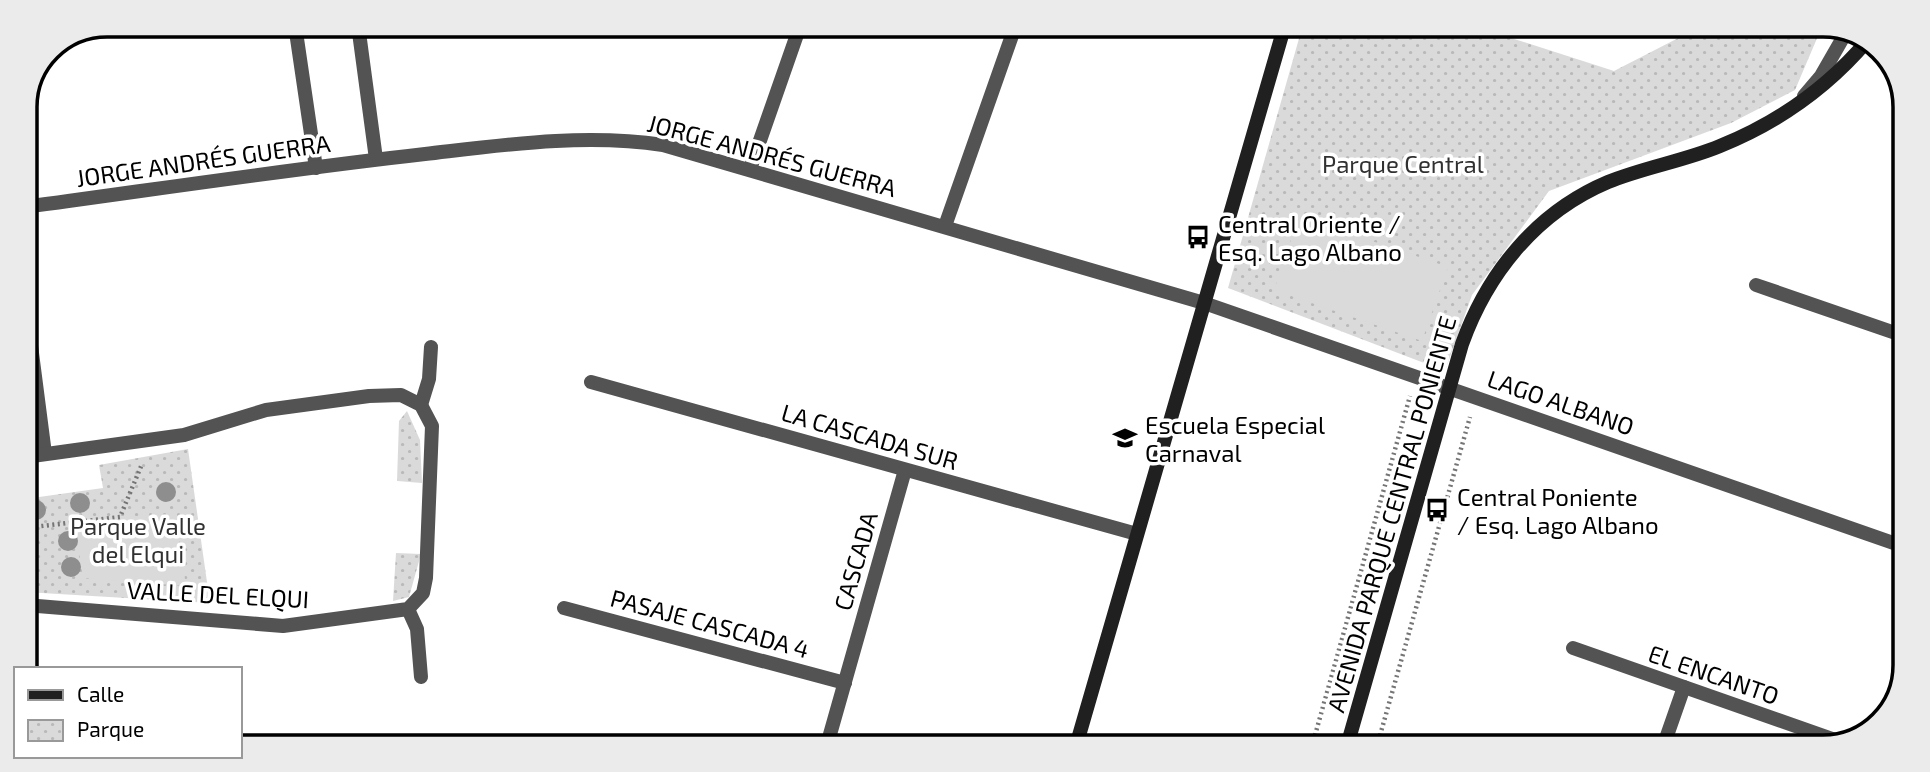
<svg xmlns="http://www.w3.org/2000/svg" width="1930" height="772" font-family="'Exo 2',sans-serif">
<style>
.park{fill:url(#park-dots)}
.pitch{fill:#dadada}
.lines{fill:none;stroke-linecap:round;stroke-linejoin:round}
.path{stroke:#757575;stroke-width:4.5;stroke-dasharray:2 3.5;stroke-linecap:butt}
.lane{stroke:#535353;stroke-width:14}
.street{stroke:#535353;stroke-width:14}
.secondary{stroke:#202020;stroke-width:14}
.tree{fill:#8e8e8e}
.labels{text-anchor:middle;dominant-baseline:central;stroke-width:7;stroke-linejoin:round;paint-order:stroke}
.street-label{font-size:24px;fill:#000;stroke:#fff}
.park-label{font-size:24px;fill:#313131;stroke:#fff}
.poi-label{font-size:24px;fill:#000;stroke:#fff;text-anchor:start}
.rim{fill:none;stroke:#000;stroke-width:3.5}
</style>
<defs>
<pattern id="park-dots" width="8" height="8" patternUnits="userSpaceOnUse" patternTransform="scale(1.75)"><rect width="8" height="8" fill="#dadada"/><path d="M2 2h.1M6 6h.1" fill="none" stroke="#b9b9b9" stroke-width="1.8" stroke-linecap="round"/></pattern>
</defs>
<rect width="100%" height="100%" fill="#fff"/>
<g class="park">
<path d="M1302,28h178l134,43 74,-38 2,-4h131l-26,61 -64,33 -182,68 -77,104 -27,76 -217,-83z"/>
<path d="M407,411l13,29 2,43 -25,-2 2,-60z"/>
<path d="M188,449l22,154 -185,-11v-93l78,-11 -4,-23z"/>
<path d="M396,553l25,1 -12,43 -16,4z"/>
</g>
<g class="pitch">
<path d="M1299,216l149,51 -26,74 -148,-51z"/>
<path d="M176,519l10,67 -103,-8 -7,-46z"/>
</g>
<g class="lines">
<g class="path">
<path d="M25,528l95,-11 22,-53"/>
<path d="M1312,746l98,-350"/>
<path d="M1377,746l93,-329"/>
</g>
<path class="lane" d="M1804,96l17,-20 27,-47"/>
<g class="street">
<path d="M295,25l21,143"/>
<path d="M358,25l18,134"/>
<path d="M750,169l50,-143"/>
<path d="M25,207c133,-18 266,-38 400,-53 78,-9 159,-21 238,-9l541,158 698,243"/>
<path d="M945,226l70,-199"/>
<path d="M1756,285l148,51"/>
<path d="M25,299l20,155"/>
<path d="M591,382l546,152"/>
<path d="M421,405l8,-26 2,-32"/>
<path d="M25,457l159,-22 82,-25 103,-14 32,-1 20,10 11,21 -6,152 -3,15 -15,16 -125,17 -258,-21"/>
<path d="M564,608l281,75"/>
<path d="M408,609l9,20 4,48"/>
<path d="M1573,648l268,94"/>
<path d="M827,745l78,-275"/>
<path d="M1663,747l21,-60"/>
</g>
<g class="secondary">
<path d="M1076,746l208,-718"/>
<path d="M1347,746l115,-402c26,-72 75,-132 146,-162 37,-15 76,-21 112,-36 57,-23 107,-58 147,-105"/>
</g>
</g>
<g class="tree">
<circle cx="166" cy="492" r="10"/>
<circle cx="80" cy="503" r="10"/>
<circle cx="36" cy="510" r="10"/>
<circle cx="68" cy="541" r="10"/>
<circle cx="71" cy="567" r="10"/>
</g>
<defs>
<g id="bus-bare" transform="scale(1.89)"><path d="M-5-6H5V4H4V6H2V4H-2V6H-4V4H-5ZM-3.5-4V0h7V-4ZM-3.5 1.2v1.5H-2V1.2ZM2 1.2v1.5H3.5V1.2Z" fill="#000" stroke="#fff" stroke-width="2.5" paint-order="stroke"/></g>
<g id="school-bare" transform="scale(1.89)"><path d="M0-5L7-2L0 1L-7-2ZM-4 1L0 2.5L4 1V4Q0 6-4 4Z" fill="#000" stroke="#fff" stroke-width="2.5" paint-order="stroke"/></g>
</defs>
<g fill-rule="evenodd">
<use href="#bus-bare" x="1198" y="237"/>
<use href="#school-bare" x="1125" y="438"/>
<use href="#bus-bare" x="1437" y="510"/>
</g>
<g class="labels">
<g class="street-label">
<text transform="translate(772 155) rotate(15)">JORGE ANDRÉS GUERRA</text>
<text transform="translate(203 160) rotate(-8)">JORGE ANDRÉS GUERRA</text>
<text transform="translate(1561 402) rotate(19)">LAGO ALBANO</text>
<text transform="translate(870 436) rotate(16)">LA CASCADA SUR</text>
<text transform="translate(1391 514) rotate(-74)">AVENIDA PARQUE CENTRAL PONIENTE</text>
<text transform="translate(855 561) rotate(-74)">CASCADA</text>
<text transform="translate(218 594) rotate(3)">VALLE DEL ELQUI</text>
<text transform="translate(710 623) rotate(15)">PASAJE CASCADA 4</text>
<text transform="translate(1714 674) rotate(19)">EL ENCANTO</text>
</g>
<g class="park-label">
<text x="1403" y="163">Parque Central</text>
<text x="138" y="525">Parque Valle<tspan x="138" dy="28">del Elqui</tspan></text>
</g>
<g class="poi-label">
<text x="1218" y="223">Central Oriente /<tspan x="1218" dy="28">Esq. Lago Albano</tspan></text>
<text x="1145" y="424">Escuela Especial<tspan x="1145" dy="28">Carnaval</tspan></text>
<text x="1457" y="496">Central Poniente<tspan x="1457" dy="28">/ Esq. Lago Albano</tspan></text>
</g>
</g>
<path d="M0 0H1930V772H0ZM107 37H1823A70 70 0 0 1 1893 107V665A70 70 0 0 1 1823 735H107A70 70 0 0 1 37 665V107A70 70 0 0 1 107 37Z" fill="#ebebeb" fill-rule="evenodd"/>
<path class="rim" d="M107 37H1823A70 70 0 0 1 1893 107V665A70 70 0 0 1 1823 735H107A70 70 0 0 1 37 665V107A70 70 0 0 1 107 37Z"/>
<rect x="14" y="667" width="228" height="91" fill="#ffffff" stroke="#999999" stroke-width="2"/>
<rect x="28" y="690" width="35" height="10" fill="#202020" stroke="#999999" stroke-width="2"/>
<text x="77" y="702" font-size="21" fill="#000000">Calle</text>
<rect x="28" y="720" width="35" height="21" fill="url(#park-dots)" stroke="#999999" stroke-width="2"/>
<text x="77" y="737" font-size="21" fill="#000000">Parque</text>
</svg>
